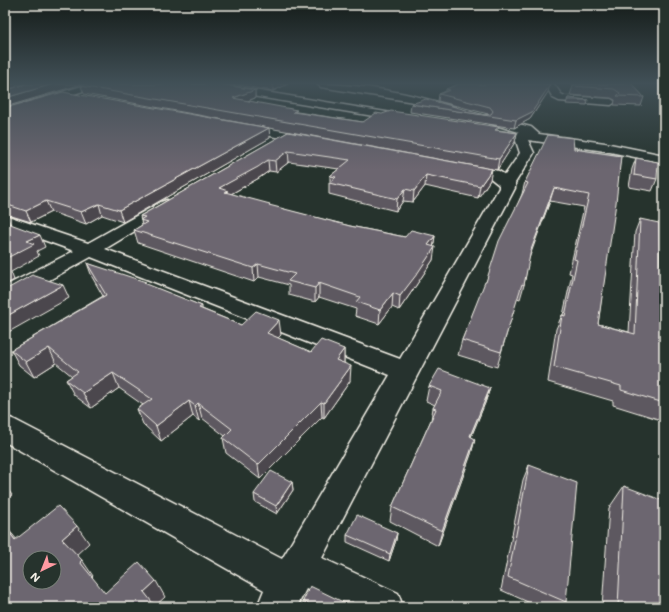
<svg xmlns="http://www.w3.org/2000/svg" width="669" height="612" font-family="Mali,sans-serif">
<style>
.lines{fill:none;stroke-linecap:round;stroke-linejoin:round}
.minor-casing{stroke:#f4f1e8;stroke-width:3}
.minor{fill:#26332d;fill-rule:evenodd}
.wall{fill:#5d5860;stroke:#f4f1e8}
.shaded-wall{fill:#4c474e;stroke:#f4f1e8}
.building{fill:#6c6670;stroke:#f4f1e8;fill-rule:evenodd}
</style>
<rect width="100%" height="100%" fill="#26332d"/>
<filter id="ink" filterUnits="userSpaceOnUse"><feTurbulence type="fractalNoise" baseFrequency=".025" numOctaves="2"/><feDisplacementMap in="SourceGraphic" scale="8" xChannelSelector="R" yChannelSelector="G"/><feConvolveMatrix kernelMatrix="1 2 1 2 8 2 1 2 1" color-interpolation-filters="sRGB"/></filter>
<g filter="url(#ink)">
<g class="lines">
<g class="minor-casing">
<g id="minor">
<path d="M89,84h16l-100,32v-7z"/>
<path d="M194,84h24l186,31 4,1 2,2 -2,2 -4,1 -206,-34z"/>
<path d="M317,84c46,0 93,9 138,23l1,2 -5,3 -31,-9 -99,-16z"/>
<path d="M545,84h9l7,10 4,2 46,3 5,3 -5,3 -52,-4 -6,-3z"/>
<path d="M486,116l45,11 8,7 66,9 59,12v8l-59,-12 -77,-11 6,13 -19,30v5l-193,370 76,35 5,14h-60l-37,-18 -9,18h-40l7,-17 -259,-148v-26l10,4 267,139 108,-184 -299,-118 -78,43 -8,2v-16l69,-35 -69,-25v-11l83,28 73,-41 6,-2 6,2 2,3 -2,3 -68,41 295,110 99,-171v-3l-10,-8 -33,-7 -2,-3 2,-3 5,-1 38,8 6,4 15,-22 -6,-18 5,-3 -37,-11 -2,-2 2,-2z"/>
<path d="M239,122l72,14 4,1 2,3 -2,3 -4,1 -76,-15 -2,-3 2,-3z"/>
</g>
</g>
<use href="#minor" class="minor"/>
</g>
<g class="wall">
<path d="M232,84h56l-15,7z"/>
<path d="M571,84h61l12,13 -3,9 -27,-1 1,-5 -4,-2 -41,-3 3,-9z"/>
<path d="M81,86l174,4v8l-7,3 49,11 66,10 136,8 18,3 -2,9 -18,28 -413,-76z"/>
<path d="M446,89l102,3 -18,27 -16,9 -104,-16 1,-8 74,11 3,-1 -50,-13 1,-7 7,-3z"/>
<path d="M568,98l20,2 -1,5 -21,-1z"/>
<path d="M5,108l265,30 -147,84 -21,-7 -16,9 -35,-12 -20,10 -26,-8z"/>
<path d="M288,132l202,48 -12,18 -53,-12 -12,16 -10,-1 -7,10 -67,-17v-11l1,-1v-6l9,-7 -50,-7 -13,10 -7,-1 -10,7 -28,16 39,12 80,20 55,11 30,-1 -2,11v13l-18,27 -16,23 -7,-3 -13,17 -24,-8 1,-7 -37,-12 -4,5 -26,-7v-10l-30,-8 -5,5 -116,-39 -4,-13 8,-5 -2,-9z"/>
<path d="M574,149l47,7 -23,168 31,8 6,-100 5,-13 20,66 4,1v130l-3,4 -48,-15v-4l-65,-19 8,-53 6,-14h1l9,-41 -3,-1 15,-66 -34,-6 -21,55 -5,29 -4,14 -3,-1 -20,69 -39,-12 4,-15 24,-58 36,-88 3,-12z"/>
<path d="M636,158l21,21 -5,12 -23,-4 3,-18z"/>
<path d="M87,263l60,22 55,21v3l39,16 40,10 -3,3 33,14 33,-3v14l6,18 -26,37 -2,-1 -62,62 -34,-26 -3,-15 2,-2 -23,-18 -3,3 -6,-5 -32,25 -18,-17 -6,-15 6,-4 -24,-17 -28,20 -17,-13 -8,-15 6,-4 -16,-13 -22,14 -15,-12 -8,-15 92,-54 -11,-19z"/>
<path d="M429,386l61,2 -5,15 -14,34 4,2 -4,15 -33,92 -48,-25 2,-14 39,-87 2,-12 2,-3 -9,-4z"/>
<path d="M529,465l37,137 -3,5h-24l-38,-17 22,-110z"/>
<path d="M292,482l1,8 -16,24 -22,-12 -1,-8z"/>
<path d="M624,486l40,121h-62l7,-99z"/>
<path d="M397,533l-1,7 -7,21 -42,-19v-7z"/>
<path d="M303,601l40,1 10,5h-49z"/>
</g>
<g class="shaded-wall">
<path d="M5,84h21l-21,6z"/>
<path d="M53,84h29l-77,23v-9z"/>
<path d="M273,84h15l-15,7z"/>
<path d="M550,85l-2,7 -18,27 -16,9 2,-8z"/>
<path d="M255,90v8l-21,8 -1,-8z"/>
<path d="M269,128l1,10 -147,84 -4,-12z"/>
<path d="M517,133l-2,9 -18,28 2,-11z"/>
<path d="M288,151l1,11 -13,10 -1,-11z"/>
<path d="M268,160l1,11 -10,7 -30,17 -10,-7z"/>
<path d="M492,169l-2,11 -12,18 2,-12z"/>
<path d="M426,175l-1,11 -12,16 1,-11z"/>
<path d="M554,188l-4,13 -23,63 4,-14z"/>
<path d="M405,189l-2,12 -7,10 1,-12z"/>
<path d="M46,201l5,11 -20,10 -5,-11z"/>
<path d="M99,204l3,11 -16,9 -5,-12z"/>
<path d="M8,219l6,12 -9,-8v-2z"/>
<path d="M40,235l5,12 -8,4 2,5 -28,16 3,8 -9,5v-26l22,-18z"/>
<path d="M435,236l-2,13 -5,-4z"/>
<path d="M435,247l-2,13 -18,27 -16,23 1,-14z"/>
<path d="M258,264l1,13 -5,5 -1,-14z"/>
<path d="M319,283v14l-4,5v-14z"/>
<path d="M63,285l6,13 -64,36v-17z"/>
<path d="M393,293l-1,14 -13,17 1,-14z"/>
<path d="M279,320l2,15 -13,13 -1,-15z"/>
<path d="M49,348l7,15 -22,14 -8,-15z"/>
<path d="M344,349v15l-8,-4z"/>
<path d="M351,366l-1,15 -26,37v-15z"/>
<path d="M113,373l6,15 -28,20 -8,-15z"/>
<path d="M490,388l-5,15 -20,48 5,-15z"/>
<path d="M189,401l4,15 -32,25 -5,-15z"/>
<path d="M321,402l1,15 -62,62 -2,-14z"/>
<path d="M198,403l4,15 -3,3 -4,-15z"/>
<path d="M475,439l-4,15 -33,92 4,-15z"/>
<path d="M292,482l1,8 -16,24 -1,-8z"/>
<path d="M5,486l7,9 -7,5z"/>
<path d="M5,526l8,9 17,21 -15,-16z"/>
<path d="M77,526l12,17 -14,13 -13,-17z"/>
<path d="M397,533l-1,7 -7,21 1,-7z"/>
<path d="M82,560l11,16 -2,2 -11,-16z"/>
<path d="M156,581l9,16 -11,10 -10,-15z"/>
</g>
<g class="building">
<path d="M26,84h27l-48,14v-7z"/>
<path d="M85,84h135l35,6 -22,8 64,12 -4,2 70,10 13,-9 6,1 9,-3 108,16 -4,3 22,3 -18,26 -418,-73z"/>
<path d="M458,84h91l1,1 -18,27 -16,8 -105,-16 15,-5 59,16 6,-1 2,-3 -3,-4 -51,-13 11,-4 -4,-1z"/>
<path d="M574,84h58l12,13 -27,-1 3,-3 -6,-4 -41,-3z"/>
<path d="M63,92l206,36 -150,82 -20,-6 -18,8 -35,-11 -20,10 -21,-7v-96z"/>
<path d="M568,98l20,2h-21z"/>
<path d="M288,132l204,37 -12,17 -54,-11 -12,16 -9,-2 -8,10 -68,-16 7,-6 -6,-1 20,-16 -62,-9 -13,10 -7,-1 -10,7 -39,21 9,3 -3,1 45,12 -1,1 81,21 55,11 6,-7 24,6 -7,9 7,2 -18,27 -17,22 -7,-3 -13,17 -24,-8 4,-5 -41,-14 -4,5 -27,-7 7,-7 -37,-10 -5,4 -119,-38 13,-8 -7,-2 5,-3 -5,-1z"/>
<path d="M548,135l25,3 1,11 47,7 -5,47 -18,121 37,10 5,-115 19,4 1,62 4,1v117l-43,-13v-4l-67,-19 8,-52 3,1 12,-56 -3,-1 15,-64 -35,-7 -23,62 -7,35 -2,-1 -21,68 -39,-12 23,-58h1l13,-41 29,-58 -3,-1z"/>
<path d="M636,158l22,4 -1,17 -23,-4z"/>
<path d="M5,222l35,13 -13,6 7,3 -29,15z"/>
<path d="M87,263l59,19 -2,1 58,23 -3,2 42,17 15,-14 23,9 -12,13 44,19 10,-12 23,9 -8,11 15,6 -27,37 -3,-1 -63,63 -35,-27 9,-9 -34,-26 -3,3 -6,-5 -33,25 -19,-17 15,-10 -39,-26 -30,20 -17,-13 12,-8 -29,-24 -23,14 -15,-12 95,-55z"/>
<path d="M32,275l31,10 -58,32v-28h2z"/>
<path d="M439,369l51,19 -20,48 5,3 -33,92 -50,-24 44,-98 -3,-1 9,-17 -13,-5z"/>
<path d="M529,465l48,18 -11,119 -58,-25z"/>
<path d="M271,471l21,11 -16,24 -22,-12z"/>
<path d="M624,486l40,15v106h-46z"/>
<path d="M58,506l19,20 -15,13 20,21 -2,2 25,31 34,-31 17,19 -12,11 12,15h-151v-80l10,13zM30,558h24v24h-24z"/>
<path d="M357,515l40,18 -7,21 -43,-19z"/>
<path d="M310,586l33,16h10l-2,5h-35l-13,-6z"/>
</g>
</g>
<linearGradient id="sky" x2="0" y2="1"><stop stop-color="#151c19"/><stop offset="0.49" stop-color="#415057"/><stop offset="1" stop-color="#415057" stop-opacity="0"/></linearGradient>
<rect width="669" height="170" fill="url(#sky)"/>
<rect width="669" height="612" fill="none" stroke="#26332d" stroke-width="20"/>
<rect x="10" y="10" width="649" height="592" fill="none" stroke="#f4f1e8" stroke-width="1.5" filter="url(#ink)"/>
<g transform="translate(42 570) rotate(223)"><circle r="19" fill="#26332d" stroke="#787f78"/>
<path d="M0-3L7 15L0 10L-7 15Z" fill="#ff9aa2"/>
<text y="-6" font-size="11" font-weight="bold" text-anchor="middle" fill="#f4f1e8">N</text>
</g>
</svg>
